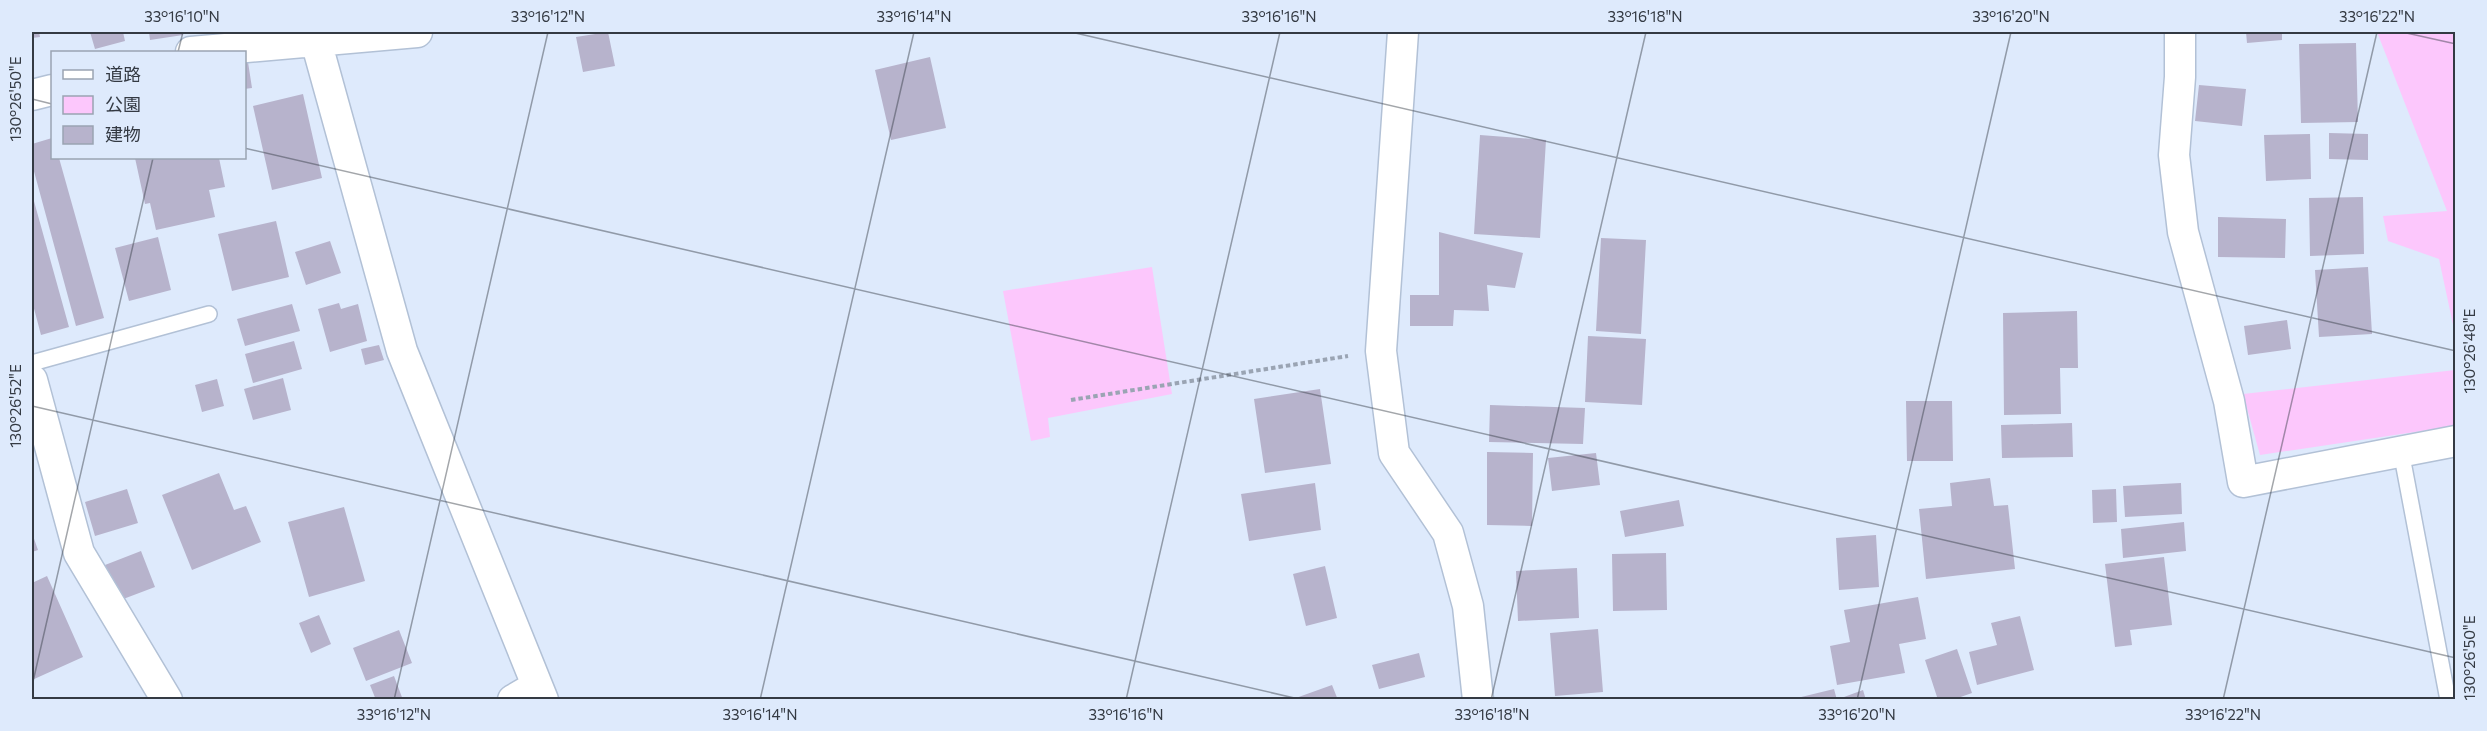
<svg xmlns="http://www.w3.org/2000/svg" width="2487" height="731" font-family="Commissioner,'Noto Sans JP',sans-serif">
<rect width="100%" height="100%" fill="#deeafc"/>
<path fill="#fcc7fc" d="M2377,32H2455V334L2439,259L2388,241L2383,216L2447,211Z
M1152,267L1172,394L1048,418L1050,437L1031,441L1003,291Z
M2455,370V426L2260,455L2243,394Z"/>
<path fill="#b7b3cc" d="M32,32H39L40,37L32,38Z
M90,32H123L125,41L95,49Z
M149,32H182L183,35L150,40Z
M608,32L615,66L583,72L576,37Z
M2246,32H2282V40L2247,43Z
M2356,43L2358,122L2301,123L2299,44Z
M930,57L946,128L891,140L875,70Z
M248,62L252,88L244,89V63Z
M2199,85L2246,89L2242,126L2195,121Z
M303,94L322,178L272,190L253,106Z
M2329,133L2368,134V160L2329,159Z
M2310,134L2311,179L2266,181L2264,135Z
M1480,135L1546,140L1540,238L1474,234Z
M52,138V158H59L104,318L76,326L32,164V144Z
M135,158H219L225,187L209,190L215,217L156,230L150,203L145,204Z
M32,194L69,327L41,335L32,301Z
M2363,197L2364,254L2310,256L2309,198Z
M2218,217L2286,219L2285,258L2218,257Z
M276,221L289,277L232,291L218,234Z
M1439,232L1523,253L1515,288L1487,285L1489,311L1454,310L1453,326H1410V295H1439Z
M158,237L171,290L129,301L115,248Z
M1601,238L1646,240L1641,334L1596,331Z
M330,241L341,273L306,285L295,252Z
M2368,267L2372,334L2319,337L2315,270Z
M339,303L341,309L358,304L367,341L330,352L318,309Z
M292,304L300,331L245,346L237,319Z
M2077,311L2078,368H2060L2061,414L2004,415L2003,313Z
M2287,320L2291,349L2248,355L2244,326Z
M1588,336L1646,339L1642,405L1585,402Z
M294,341L302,369L253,383L245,354Z
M379,345L384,360L365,365L361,349Z
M283,378L291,410L253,420L244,389Z
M217,379L224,406L202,412L195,385Z
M1320,389L1331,464L1265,473L1254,399Z
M1906,401H1952L1953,461H1907Z
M1490,405L1585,408L1583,444L1489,442Z
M2072,423L2073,457L2002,458L2001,425Z
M1487,452L1533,453L1532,526L1487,525Z
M1596,453L1600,485L1552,491L1548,458Z
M219,473L234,510L246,506L261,542L192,570L162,495Z
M1990,478L1994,506L2008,505L2015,569L1926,579L1919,509L1952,506L1950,483Z
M1315,483L1321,530L1249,541L1241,494Z
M2181,483L2182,514L2125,517L2123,486Z
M127,489L138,523L95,536L85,502Z
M2116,489L2117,522L2093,523L2092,490Z
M1679,500L1684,526L1625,537L1620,511Z
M344,507L365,581L309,597L288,522Z
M2184,522L2186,551L2123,558L2121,529Z
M32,533L38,550L32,552Z
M1876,535L1879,587L1839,590L1836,538Z
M141,551L155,587L118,601L105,565Z
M1666,553L1667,610L1613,611L1612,554Z
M2164,557L2172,625L2130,630L2132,645L2115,647L2105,564Z
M1325,566L1337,618L1306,626L1293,574Z
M1577,568L1579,618L1518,621L1516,571Z
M47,576L83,657L32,680V583Z
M1918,597L1926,639L1899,644L1905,673L1837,685L1830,646L1850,642L1844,610Z
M319,615L331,644L311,653L299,623Z
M2020,616L2034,670L1977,685L1969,652L1997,645L1991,623Z
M1598,629L1603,692L1555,696L1550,633Z
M399,630L412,663L366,681L353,648Z
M1957,649L1972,693L1952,700H1938L1925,660Z
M1419,653L1425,677L1379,689L1372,665Z
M394,676L403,700H376L370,685Z
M1332,685L1338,700H1293V699Z
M1834,689L1837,700H1793V699Z
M1863,690L1866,700H1845L1844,697Z"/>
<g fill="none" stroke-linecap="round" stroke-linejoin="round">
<defs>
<path id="service" d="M32,363L209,314
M2401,451L2448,700"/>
<path id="minor" d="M1403,32L1381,351L1394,453L1448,533L1468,606L1478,700
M2180,32V77L2174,155L2183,232L2229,401L2243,482L2456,441
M316,41L402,351L543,700
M191,52L417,32
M32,95L52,90
M32,380L79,553L167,700
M513,700L537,686"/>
</defs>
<use href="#service" stroke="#b2c1d6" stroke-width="18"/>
<use href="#minor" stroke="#b2c1d6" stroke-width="33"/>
<path stroke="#9aa4b3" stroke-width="4" stroke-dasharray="4.5 3" stroke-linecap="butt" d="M1071,400L1348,356"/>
<use href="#service" stroke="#fff" stroke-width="15"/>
<use href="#minor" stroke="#fff" stroke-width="30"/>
</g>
<path fill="none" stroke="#343a43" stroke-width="1.5" stroke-opacity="0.45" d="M1071,32L2456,351M2402,32L2456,44M178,52L183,32M32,99L52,104M244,148L2456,658M32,406L1303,700M32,686L153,158M394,700L548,32M760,700L914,32M1126,700L1280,32M1491,700L1646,32M1857,700L2011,32M2223,700L2377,32"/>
<rect width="2487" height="731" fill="none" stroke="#deeafc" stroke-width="66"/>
<rect x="51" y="51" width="195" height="108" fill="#deeafc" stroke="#9aa4b2" stroke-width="1.5"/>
<rect x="63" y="70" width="30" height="9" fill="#ffffff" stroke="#9aa4b2" stroke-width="1.5"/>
<text x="105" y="81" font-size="18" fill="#343a43">道路</text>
<rect x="63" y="96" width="30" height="18" fill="#fcc7fc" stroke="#9aa4b2" stroke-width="1.5"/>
<text x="105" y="111" font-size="18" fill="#343a43">公園</text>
<rect x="63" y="126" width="30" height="18" fill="#b7b3cc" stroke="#9aa4b2" stroke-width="1.5"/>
<text x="105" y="141" font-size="18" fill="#343a43">建物</text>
<rect x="33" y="33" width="2421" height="665" fill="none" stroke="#343a43" stroke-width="2"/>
<g font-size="15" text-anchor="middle" fill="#343a43">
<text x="182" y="22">33°16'10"N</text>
<text x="548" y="22">33°16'12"N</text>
<text x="914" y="22">33°16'14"N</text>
<text x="1279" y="22">33°16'16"N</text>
<text x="1645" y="22">33°16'18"N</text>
<text x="2011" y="22">33°16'20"N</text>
<text x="2377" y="22">33°16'22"N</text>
<text transform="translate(16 99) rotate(-90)" y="5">130°26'50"E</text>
<text transform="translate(2470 351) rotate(-90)" y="5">130°26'48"E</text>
<text transform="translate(16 406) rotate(-90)" y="5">130°26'52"E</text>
<text transform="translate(2470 658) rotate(-90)" y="5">130°26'50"E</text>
<text x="394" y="720">33°16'12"N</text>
<text x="760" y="720">33°16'14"N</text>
<text x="1126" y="720">33°16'16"N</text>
<text x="1492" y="720">33°16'18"N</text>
<text x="1857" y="720">33°16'20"N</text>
<text x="2223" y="720">33°16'22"N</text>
</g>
</svg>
